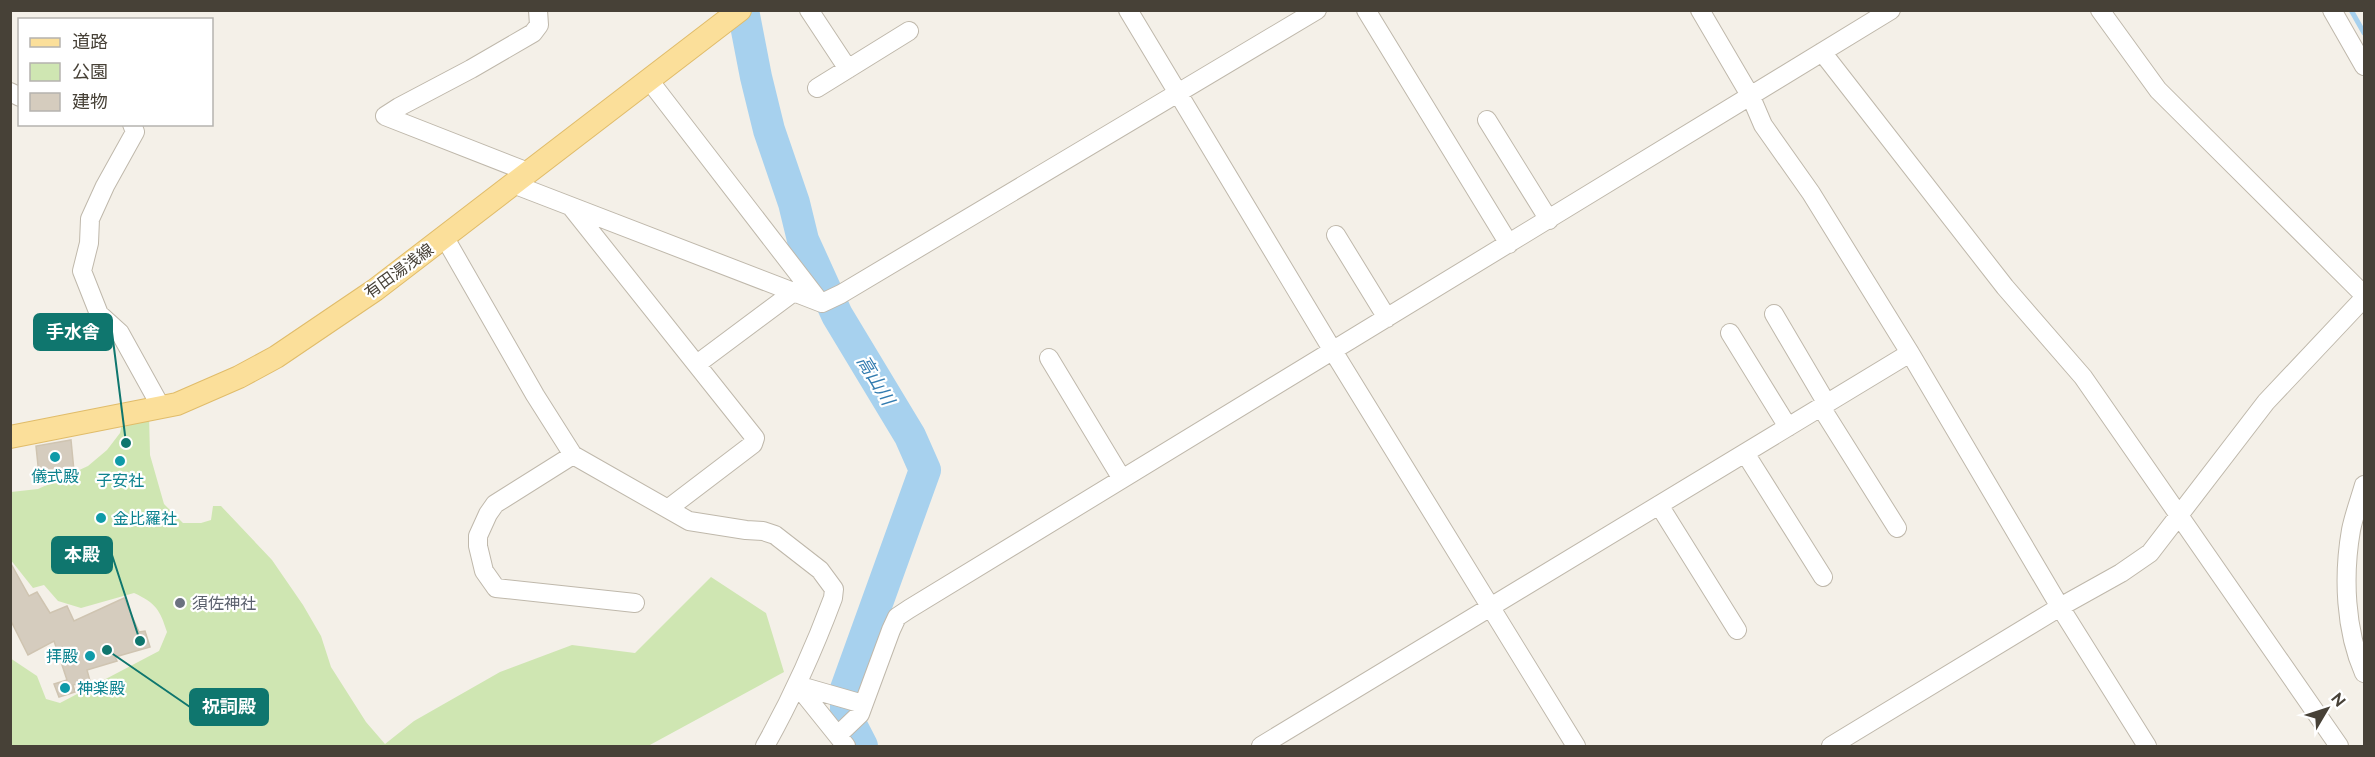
<svg xmlns="http://www.w3.org/2000/svg" width="2375" height="757" font-family="Raleway,'Noto Sans JP',sans-serif">
<rect width="100%" height="100%" fill="#f4f0e8"/>
<path fill="#cfe6b2" d="M149,416L150,455L164,504L183,523H201L211,520L213,506H221L272,560L303,605L321,636L331,667L366,722L385,744L414,721L500,672L572,645L635,653L711,577L766,613L784,672L648,746H11L10,658L37,676L46,699L60,703L159,651L167,632C160,610 156,603 134,593L81,608L58,601L44,585L33,588L10,559L11,492L38,489L88,466L107,450L120,433L123,419Z"/>
<g fill="none" stroke-linecap="round" stroke-linejoin="round">
<path stroke="#a7d1ee" stroke-width="5" d="M2351,10L2364,33"/>
<path stroke="#a7d1ee" stroke-width="32" d="M743,10L756,77L769,130L794,203L803,240L837,315L910,436L925,470L846,689V715L862,746"/>
</g>
<path fill="#d5ccbe" stroke="#cfc4b1" stroke-width="1.5" d="M71,440L74,471L39,475L36,446Z
M10,562L29,596L37,592L50,613L67,606L74,621L124,598L139,632L145,631L150,647L115,657L117,661L87,670L90,681L73,685L75,692L59,697L54,684L67,680L54,641L28,655L10,619Z"/>
<g fill="none" stroke-linecap="round" stroke-linejoin="round">
<defs>
<path id="minor" d="M809,10L848,69
M1128,10L1333,351L1576,746
M1366,10L1509,244
M1700,10L1751,97L1763,125L1811,193L1910,353L2060,607L2147,746
M2100,10L2158,90L2364,295
M2332,10L2364,66
M1822,52L2005,287L2083,377L2339,746
M649,80L820,302
M817,88L909,31
M10,92L20,97
M385,116L399,107L471,69L533,33L539,25L538,10
M385,116L528,172
M1487,120L1549,220
M132,124L135,132L105,186L90,219L89,243L82,271L99,314L120,333L161,407
M513,184L822,303L841,294L1317,10
M572,208L755,438L753,444L669,508
M1336,235L1387,318
M445,238L535,395L573,455L689,521L746,530L763,531L775,535L820,570L834,589L833,598C814,649 792,698 765,746
M1774,314L1827,404
M1730,333L1788,427
M1049,358L1122,479
M697,364L799,288
M1821,407L1897,528
M1745,453L1823,577
M573,455L495,504L488,514L478,536V546L484,571L496,588L635,603
M2364,485C2360,499 2354,515 2351,530C2343,576 2345,630 2364,673
M1659,505L1737,630
M838,735L860,714L891,630L897,617L909,609L1891,10
M846,746L797,685L863,704
M1261,746L1910,353
M1831,746L2060,607L2121,573L2150,553L2266,402L2364,298"/>
<path id="major" d="M10,437L177,404L239,377L276,357L375,290L740,10"/>
</defs>
<use href="#minor" stroke="#bfb8ab" stroke-width="20"/>
<use href="#major" stroke="#e0bc6a" stroke-width="24"/>
<use href="#minor" stroke="#fff" stroke-width="18"/>
<use href="#major" stroke="#fbdf9a" stroke-width="22"/>
</g>
<g fill="#0f9aa8" stroke="#fff" stroke-width="2">
<circle cx="55" cy="457" r="6"/>
<circle cx="120" cy="461" r="6"/>
<circle cx="101" cy="518" r="6"/>
<circle cx="90" cy="656" r="6"/>
<circle cx="65" cy="688" r="6"/>
</g>
<circle fill="#6b7280" stroke="#fff" stroke-width="2" cx="180" cy="603" r="6"/>
<g text-anchor="middle" dominant-baseline="central" stroke-width="4.5" stroke-linejoin="round" paint-order="stroke">
<g font-size="16" fill="#474137" stroke="#fff">
<text transform="translate(399 271) rotate(-36)">有田湯浅線</text>
</g>
<g font-size="16" fill="#0d838f" stroke="#fff">
<text x="55" y="476">儀式殿</text>
<text x="120" y="480">子安社</text>
<text x="113" y="518" text-anchor="start">金比羅社</text>
<text x="78" y="656" text-anchor="end">拝殿</text>
<text x="77" y="688" text-anchor="start">神楽殿</text>
</g>
<g font-size="16" fill="#5b616d" stroke="#fff" text-anchor="start">
<text x="192" y="603">須佐神社</text>
</g>
<g font-size="18" font-style="italic" fill="#337cb0" stroke="#fff">
<text transform="translate(876 380) rotate(59)">高山川</text>
</g>
</g>
<path fill="none" stroke="#0f766e" stroke-width="2" d="M126 443L112 332M140 641L112 555M107 650L190 707"/>
<g fill="#0f766e" stroke="#fff" stroke-width="2">
<circle cx="126" cy="443" r="6"/>
<circle cx="140" cy="641" r="6"/>
<circle cx="107" cy="650" r="6"/>
</g>
<g fill="#0f766e" stroke="#0f766e" stroke-width="2">
<rect x="34" y="314" width="78" height="36" rx="6"/>
<rect x="52" y="537" width="60" height="36" rx="6"/>
<rect x="190" y="689" width="78" height="36" rx="6"/>
</g>
<g font-size="18" text-anchor="middle" font-weight="bold" fill="#fff">
<text x="73" y="338">手水舎</text>
<text x="82" y="561">本殿</text>
<text x="229" y="713">祝詞殿</text>
</g>
<rect width="2375" height="757" fill="none" stroke="#474137" stroke-width="24"/>
<rect x="18" y="18" width="195" height="108" fill="#ffffff" stroke="#b5b3af" stroke-width="1.5"/>
<rect x="30" y="38" width="30" height="9" fill="#fbdf9a" stroke="#b5b3af" stroke-width="1.5"/>
<text x="72" y="48" font-size="18" fill="#474137">道路</text>
<rect x="30" y="63" width="30" height="18" fill="#cfe6b2" stroke="#b5b3af" stroke-width="1.5"/>
<text x="72" y="78" font-size="18" fill="#474137">公園</text>
<rect x="30" y="93" width="30" height="18" fill="#d5ccbe" stroke="#b5b3af" stroke-width="1.5"/>
<text x="72" y="108" font-size="18" fill="#474137">建物</text>
<g transform="translate(2327 709) rotate(51)" stroke="#ffffff" stroke-width="4.5" paint-order="stroke">
<path d="M0-4.5L10 22L0 15L-10 22Z" fill="#474137"/>
<text y="-9" font-size="16" font-weight="bold" text-anchor="middle" fill="#474137">N</text>
</g>
</svg>
